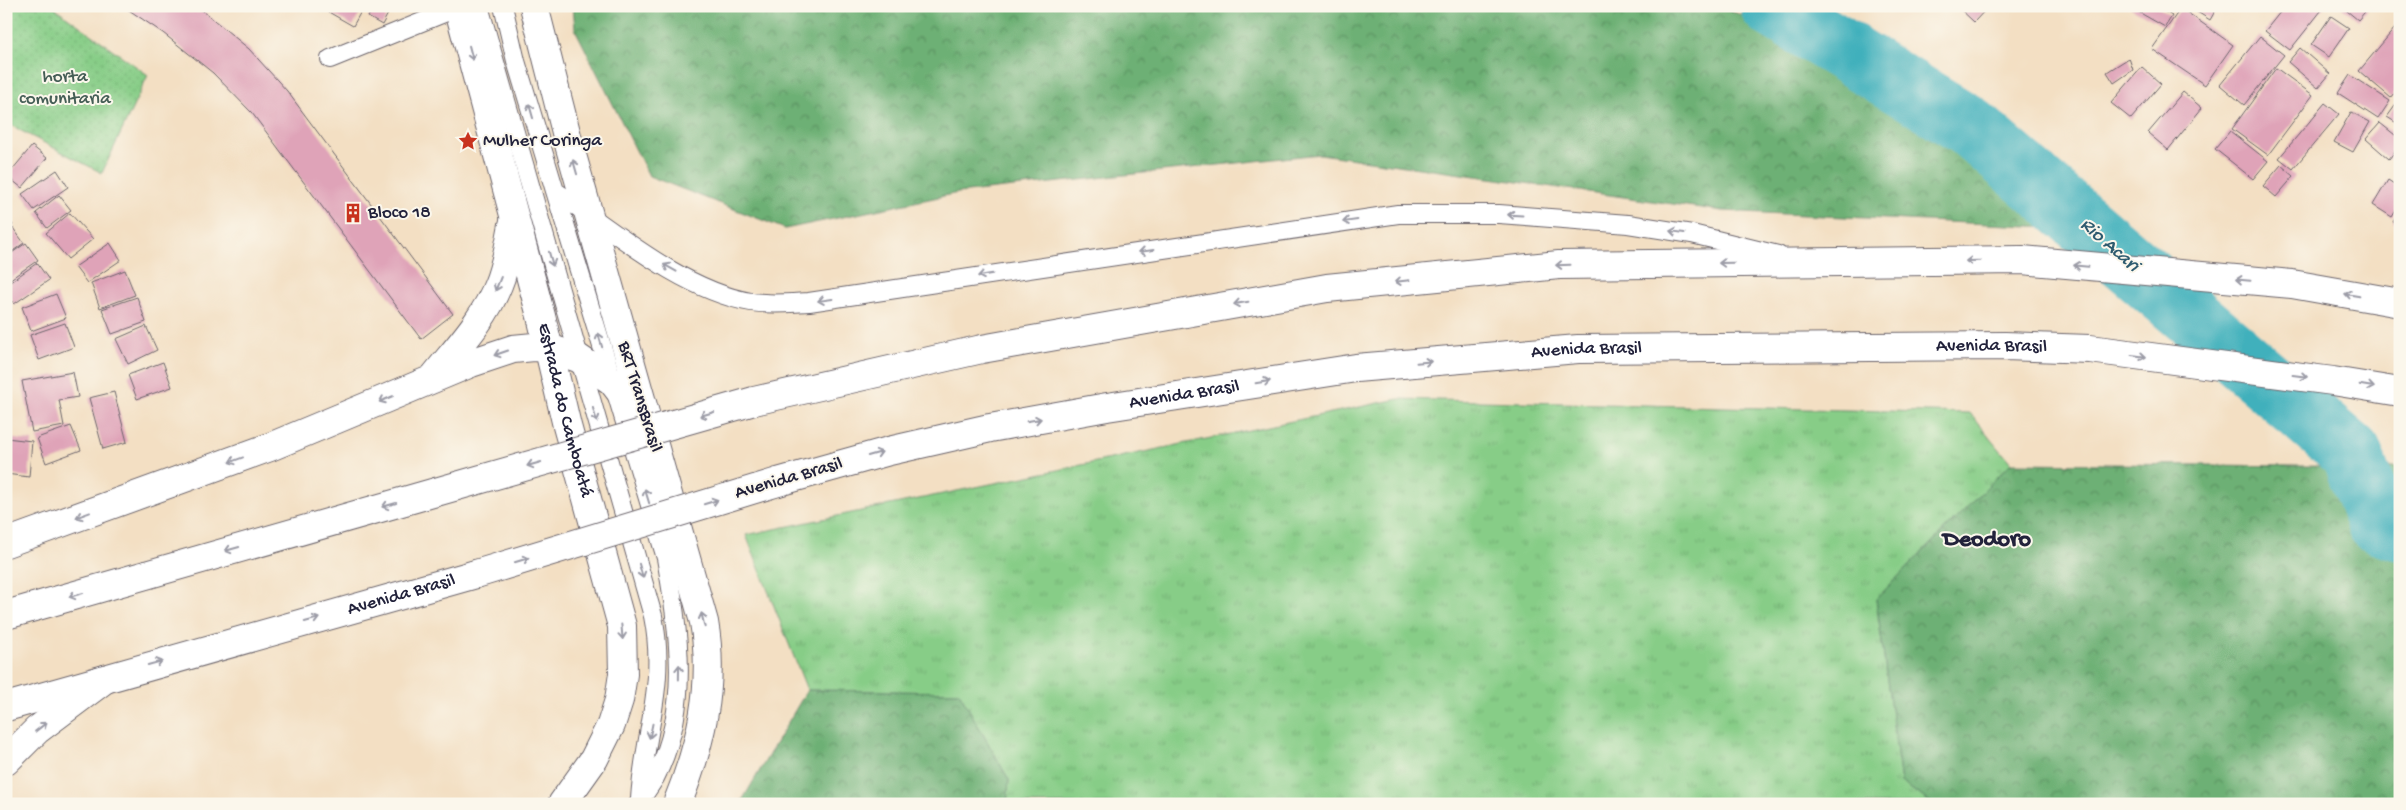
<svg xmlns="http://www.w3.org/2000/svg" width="2406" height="810" font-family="'Gochi Hand',sans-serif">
<defs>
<pattern id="grass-tufts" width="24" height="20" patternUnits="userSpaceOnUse" patternTransform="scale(1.25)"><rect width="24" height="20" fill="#87cd87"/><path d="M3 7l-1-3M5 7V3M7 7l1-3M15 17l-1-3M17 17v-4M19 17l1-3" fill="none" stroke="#74b075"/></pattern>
<pattern id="forest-crowns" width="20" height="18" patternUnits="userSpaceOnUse" patternTransform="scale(1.25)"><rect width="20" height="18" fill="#6db074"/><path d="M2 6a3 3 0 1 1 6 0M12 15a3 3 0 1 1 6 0" fill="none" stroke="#598f60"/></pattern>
<pattern id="garden-dots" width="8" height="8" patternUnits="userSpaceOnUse" patternTransform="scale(1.25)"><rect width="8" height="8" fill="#87cd87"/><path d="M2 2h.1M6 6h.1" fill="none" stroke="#74b075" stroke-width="1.8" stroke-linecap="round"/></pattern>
</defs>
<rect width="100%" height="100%" fill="#fbf7ec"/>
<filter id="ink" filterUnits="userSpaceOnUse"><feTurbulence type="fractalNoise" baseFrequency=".02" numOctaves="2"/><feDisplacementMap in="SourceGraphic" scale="10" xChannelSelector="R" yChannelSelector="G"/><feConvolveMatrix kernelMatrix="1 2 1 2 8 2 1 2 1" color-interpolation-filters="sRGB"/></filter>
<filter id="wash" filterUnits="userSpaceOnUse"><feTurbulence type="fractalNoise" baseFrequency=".0096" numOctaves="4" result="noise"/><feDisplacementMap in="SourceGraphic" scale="20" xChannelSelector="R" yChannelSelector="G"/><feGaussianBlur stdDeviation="1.12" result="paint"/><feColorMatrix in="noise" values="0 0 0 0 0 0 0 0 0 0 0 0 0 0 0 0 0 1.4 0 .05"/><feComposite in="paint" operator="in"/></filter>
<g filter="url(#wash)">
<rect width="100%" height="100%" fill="#f3dfc3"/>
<path fill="url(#grass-tufts)" stroke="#547861" d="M1398,399L1970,413L2011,463L1876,599L1901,782L1933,804H1007L1009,780L959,692L807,690L746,535Z"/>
<path fill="url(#forest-crowns)" stroke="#486958" d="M573,6H1718L1770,26L1956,144L2049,227L1722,211L1320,154L958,193L785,229L649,176L575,29Z
M2011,463L2400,467V804H1933L1901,782L1876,599Z
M807,690L959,692L1009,780L1007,804H740Z"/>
<path fill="url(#garden-dots)" stroke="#547861" d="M6,6H52L148,75L102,173L6,123Z"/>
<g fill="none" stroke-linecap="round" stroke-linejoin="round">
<path stroke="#41b0bc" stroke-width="62" d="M1771,6L1969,126L2351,453L2377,522L2400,530"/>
</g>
<g id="blocks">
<path fill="#dfa3b8" d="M123,6H197L249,49L287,91L453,314L421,339L252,113L213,73L163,33Z
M318,6H364L353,26Z
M374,6H392L382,25L368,17Z
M1957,6H1989L1974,22Z
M2128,6H2156L2172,16L2165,27Z
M2165,6H2178L2174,12Z
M2192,6H2218L2210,20L2191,8Z
M2285,6H2325L2290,50L2265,31Z
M2341,6H2370L2358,20Z
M2181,8L2233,45L2205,85L2152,49Z
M2331,16L2349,28L2329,57L2311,45Z
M2400,22V87L2391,98L2359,71Z
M2260,36L2284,55L2244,105L2220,85Z
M2300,48L2330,74L2318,88L2288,62Z
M2129,58L2133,70L2114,83L2107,72Z
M2142,67L2161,84L2131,119L2111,103Z
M2276,68L2313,95L2268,155L2232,129Z
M2350,75L2390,101L2378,119L2338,93Z
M2183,92L2202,108L2168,150L2148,133Z
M2400,99V125L2387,117Z
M2325,103L2339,114L2293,169L2279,158Z
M2351,112L2370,122L2353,152L2334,142Z
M2380,123L2400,139V145L2389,159L2366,139Z
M2230,131L2268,161L2253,179L2215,149Z
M32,146L47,158L22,188L7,176Z
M2281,165L2294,176L2276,197L2263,186Z
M57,170L68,187L34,210L22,194Z
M2388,180L2400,188V204L2392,217L2373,205Z
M59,195L71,210L47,228L36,213Z
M2400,210V226L2393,222Z
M70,213L93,239L68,259L46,233Z
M6,216L13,225L6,231Z
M13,228L24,243L6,256V233Z
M26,243L38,260L6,282V257Z
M110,243L121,260L87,283L75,267Z
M37,263L49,280L14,304L6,292V285Z
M125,270L135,295L100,308L91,283Z
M56,294L66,318L31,331L22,307Z
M137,297L146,322L112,334L102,309Z
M65,323L74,347L39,360L30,335Z
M146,326L157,350L128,364L116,339Z
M163,362L172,387L137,399L128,375Z
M73,372L78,397L59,400L64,426L32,432L22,381Z
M114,392L127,442L103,449L89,398Z
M71,426L81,450L46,463L37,438Z
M6,438L32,441L29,477L6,474Z"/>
</g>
</g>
<g filter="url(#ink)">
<use href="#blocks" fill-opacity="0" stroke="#6b646b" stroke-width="1"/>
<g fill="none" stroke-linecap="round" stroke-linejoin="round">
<defs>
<path id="lane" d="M479,6L653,616C667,685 644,733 640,799
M503,6L516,61L555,191L666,558C679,633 691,708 655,778C650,787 643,795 638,804
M330,59L459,7
M555,191C611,229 683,291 751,302C770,305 790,303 809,302L1398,214H1499L1628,224L1692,234L1778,255"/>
<g id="primary">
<path id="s1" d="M458,6L541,316L567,426L622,626L623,674L619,700L611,725L594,759L562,804"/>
<path d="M534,6L570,148L704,622C715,685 701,745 677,804"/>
<path d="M434,377C457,348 484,320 498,285C506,266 509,245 513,225"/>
<path d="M6,543L270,447L471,363L513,349L534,347L549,348L578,358L612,381L642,420"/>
<path d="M6,761L37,730L105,679"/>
</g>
<g id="highway">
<path d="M754,401L982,349L1327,288L1559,265L2022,260L2292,284L2400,303"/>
<path id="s2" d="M778,482L889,451L990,428L1107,407L1356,368L1578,349L2005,346L2090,349L2333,381L2400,392"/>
<path d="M6,615L436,492"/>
<path id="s3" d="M6,707L476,574"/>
</g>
</defs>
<use href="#lane" stroke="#6b646b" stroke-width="20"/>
<use href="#primary" stroke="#6b646b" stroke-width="30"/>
<use href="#highway" stroke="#6b646b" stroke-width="30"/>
<use href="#lane" stroke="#fff" stroke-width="18"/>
<use href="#primary" stroke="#fff" stroke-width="28"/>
<use href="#highway" stroke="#fff" stroke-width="28"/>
<defs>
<path id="highway-bridge" d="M436,492L754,401
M476,574L778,482"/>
</defs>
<use href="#highway-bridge" stroke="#6b646b" stroke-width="30" stroke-linecap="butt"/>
<use href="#highway-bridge" stroke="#fff" stroke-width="28"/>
</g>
<defs><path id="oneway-shaft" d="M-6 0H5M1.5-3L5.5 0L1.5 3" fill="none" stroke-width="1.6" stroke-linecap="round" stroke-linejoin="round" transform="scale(1.25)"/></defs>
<g stroke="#9c9ca7">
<use href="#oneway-shaft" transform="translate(471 53) rotate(75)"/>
<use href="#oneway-shaft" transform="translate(531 111) rotate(-106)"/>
<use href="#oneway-shaft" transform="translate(575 167) rotate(-106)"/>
<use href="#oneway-shaft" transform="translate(1515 215) rotate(-177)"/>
<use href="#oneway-shaft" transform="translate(1350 221) rotate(172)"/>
<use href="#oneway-shaft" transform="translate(1677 232) rotate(-172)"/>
<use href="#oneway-shaft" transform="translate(1146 251) rotate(172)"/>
<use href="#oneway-shaft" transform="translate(551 259) rotate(74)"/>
<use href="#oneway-shaft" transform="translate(1973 261) rotate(179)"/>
<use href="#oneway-shaft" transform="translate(1726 263) rotate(179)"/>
<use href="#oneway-shaft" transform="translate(1563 265) rotate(178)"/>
<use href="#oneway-shaft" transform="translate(2081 266) rotate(-175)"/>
<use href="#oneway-shaft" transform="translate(670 268) rotate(-151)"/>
<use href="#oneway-shaft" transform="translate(985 275) rotate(170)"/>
<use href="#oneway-shaft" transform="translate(2243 280) rotate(-175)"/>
<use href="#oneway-shaft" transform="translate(1402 281) rotate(174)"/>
<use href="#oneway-shaft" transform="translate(498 284) rotate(112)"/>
<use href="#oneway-shaft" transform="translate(2352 295) rotate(-170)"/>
<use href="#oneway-shaft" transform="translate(825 300) rotate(172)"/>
<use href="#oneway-shaft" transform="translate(1241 303) rotate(170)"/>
<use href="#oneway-shaft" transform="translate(600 340) rotate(-107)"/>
<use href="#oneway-shaft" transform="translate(501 353) rotate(161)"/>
<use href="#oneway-shaft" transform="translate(2139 356) rotate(7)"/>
<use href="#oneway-shaft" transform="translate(1424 362) rotate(-5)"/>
<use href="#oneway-shaft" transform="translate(2300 376) rotate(7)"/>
<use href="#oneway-shaft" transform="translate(1263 382) rotate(-9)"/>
<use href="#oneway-shaft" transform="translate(2367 386) rotate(10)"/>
<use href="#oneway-shaft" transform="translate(386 399) rotate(157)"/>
<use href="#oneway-shaft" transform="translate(707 414) rotate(164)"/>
<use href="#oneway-shaft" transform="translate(595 415) rotate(73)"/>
<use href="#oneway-shaft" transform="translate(1034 420) rotate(-10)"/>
<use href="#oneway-shaft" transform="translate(875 454) rotate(-16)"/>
<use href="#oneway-shaft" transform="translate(236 460) rotate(160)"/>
<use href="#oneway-shaft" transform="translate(534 464) rotate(164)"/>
<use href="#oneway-shaft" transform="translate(647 496) rotate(-107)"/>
<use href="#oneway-shaft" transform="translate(711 502) rotate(-17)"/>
<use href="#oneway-shaft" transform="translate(389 505) rotate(164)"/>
<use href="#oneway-shaft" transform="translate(83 515) rotate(160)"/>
<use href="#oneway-shaft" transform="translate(232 549) rotate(164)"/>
<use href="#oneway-shaft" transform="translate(522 560) rotate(-17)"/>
<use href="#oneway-shaft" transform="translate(641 571) rotate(74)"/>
<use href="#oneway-shaft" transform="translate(76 595) rotate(164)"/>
<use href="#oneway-shaft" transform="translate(312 620) rotate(-15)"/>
<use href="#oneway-shaft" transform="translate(703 620) rotate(-103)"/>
<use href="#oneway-shaft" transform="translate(622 632) rotate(85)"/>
<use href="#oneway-shaft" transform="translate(155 663) rotate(-15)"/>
<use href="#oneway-shaft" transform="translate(679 672) rotate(-89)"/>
<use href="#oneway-shaft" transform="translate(41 727) rotate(-38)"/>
<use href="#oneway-shaft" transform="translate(651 731) rotate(102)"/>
</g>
</g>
<defs>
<symbol id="sight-bare" viewBox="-9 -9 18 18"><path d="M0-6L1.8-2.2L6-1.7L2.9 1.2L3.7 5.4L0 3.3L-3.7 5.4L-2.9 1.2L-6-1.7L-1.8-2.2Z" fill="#c8321e" stroke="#fbf7ec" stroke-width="2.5" paint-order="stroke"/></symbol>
<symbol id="building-bare" viewBox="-9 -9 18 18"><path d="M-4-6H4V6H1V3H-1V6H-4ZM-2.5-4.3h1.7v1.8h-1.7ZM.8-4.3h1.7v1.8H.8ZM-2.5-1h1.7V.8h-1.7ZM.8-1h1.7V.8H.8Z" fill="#c8321e" stroke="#fbf7ec" stroke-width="2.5" paint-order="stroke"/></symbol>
</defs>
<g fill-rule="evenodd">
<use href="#sight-bare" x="454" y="127" width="28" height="28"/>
<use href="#building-bare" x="339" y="199" width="28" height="28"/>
</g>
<g text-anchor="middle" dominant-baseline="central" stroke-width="4" stroke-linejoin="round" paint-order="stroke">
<g font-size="19" fill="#455e56" stroke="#fbf7ec">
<text x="65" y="77">horta<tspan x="65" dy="22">comunitaria</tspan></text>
</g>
<g font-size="19" fill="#22223b" stroke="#fbf7ec" text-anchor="start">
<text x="483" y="141">Mulher Coringa</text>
<text x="368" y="213">Bloco 18</text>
</g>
<g font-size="19" fill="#22223b" stroke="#fbf7ec">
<text stroke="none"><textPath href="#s2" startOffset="1226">Avenida Brasil</textPath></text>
<text stroke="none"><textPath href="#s2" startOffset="821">Avenida Brasil</textPath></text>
<text stroke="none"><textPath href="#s2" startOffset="416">Avenida Brasil</textPath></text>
<text transform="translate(639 397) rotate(73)">BRT TransBrasil</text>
<text stroke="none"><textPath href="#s1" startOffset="418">Estrada do Camboatá</textPath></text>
<text transform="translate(789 479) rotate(-16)">Avenida Brasil</text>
<text stroke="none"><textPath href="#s3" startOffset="411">Avenida Brasil</textPath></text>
</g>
<g font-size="20" font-style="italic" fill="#2e5b6f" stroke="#fbf7ec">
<text transform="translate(2109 246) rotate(41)">Rio Acari</text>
</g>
<g font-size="24" font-weight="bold" fill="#22223b" stroke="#fbf7ec">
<text x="1987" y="540">Deodoro</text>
</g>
</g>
<rect width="2406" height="810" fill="none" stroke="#fbf7ec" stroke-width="25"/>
</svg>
